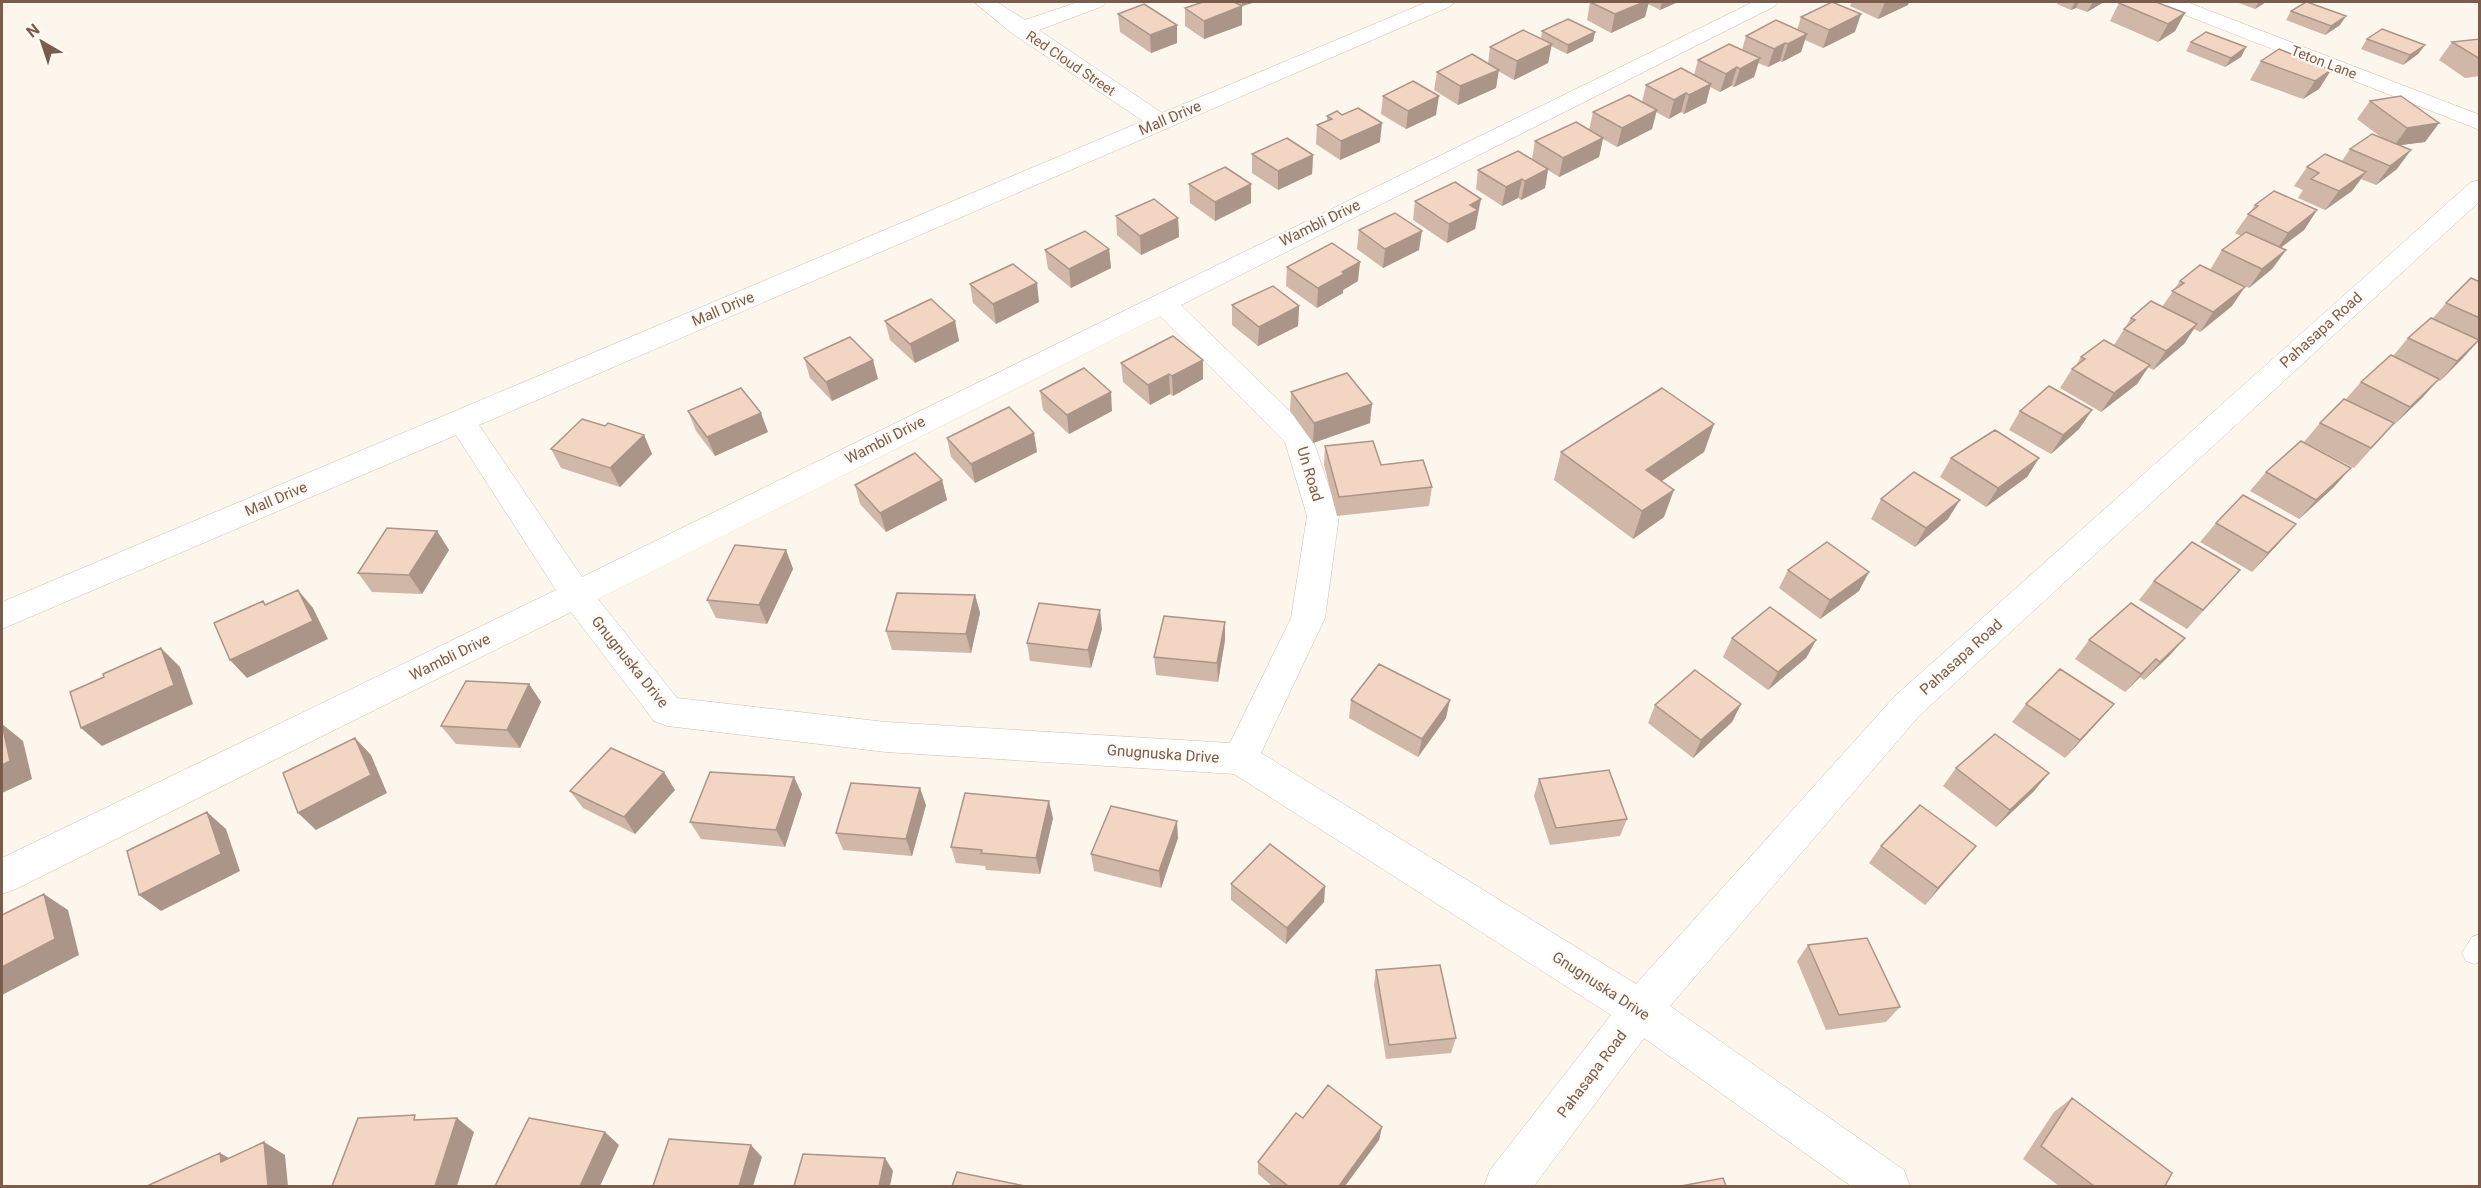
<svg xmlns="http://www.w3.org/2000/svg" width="2481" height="1188" font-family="Roboto,sans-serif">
<rect width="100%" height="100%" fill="#fdf6ec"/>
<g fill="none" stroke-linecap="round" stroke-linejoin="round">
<defs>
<path id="lane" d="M2480,934V962L2474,964L2466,961L2462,953L2472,937Z"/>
<path id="street" d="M974,2H997L1025,20L1078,2H1106L1103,6L1039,30L1162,113L1427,2H1454L1451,6L479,425L582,577L1753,2H1778L1775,6L1181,305L1310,431L1339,516L1325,618L1261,753L1636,984L1895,696L2471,182L2480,180V201L1919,716L1670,1006L1904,1170L1910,1186H1851L1644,1038L1534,1186H1484L1490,1170L1611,1015L1234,774L886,752L667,726L654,721L571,612L16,889L2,894V858L556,590L456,435L2,629V602L1143,121L1013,34ZM1160,316L1285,442L1307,516L1291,618L1230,743L886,722L677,698L598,599Z
M2159,2H2187L2480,115V130L2162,6Z"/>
</defs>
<use href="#lane" stroke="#d1beb0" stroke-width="1"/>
<use href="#street" stroke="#d1beb0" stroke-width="1"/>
<use href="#lane" fill="#fff" fill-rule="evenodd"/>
<use href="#street" fill="#fff" fill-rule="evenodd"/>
</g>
<path fill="#d1b7a8" d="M1235,2H1256L1242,6Z
M1590,2H1678L1660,10L1648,4L1645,17L1611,33L1587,20Z
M1852,2H1909L1908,5L1878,19L1850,6Z
M2058,2H2104L2087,12L2076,8L2071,10L2057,4Z
M2236,2H2266L2255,9Z
M2119,3L2185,13L2175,31L2158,42L2110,21Z
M1242,6V25L1204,39L1185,26V8Z
M2291,11L2340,25L2325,35L2286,20Z
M1118,14L1177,25V43L1151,53L1120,32Z
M1801,17L1855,32L1823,48L1805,40L1801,52L1782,62L1780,61L1768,67L1758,63L1754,77L1734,87L1731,86L1720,92L1710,87L1706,103L1684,114L1681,112L1669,119L1656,112L1652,129L1617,147L1603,139L1599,157L1559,177L1548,170L1545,188L1521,200L1518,198L1502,206L1476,189L1478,170L1532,159L1535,141L1589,130L1593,112L1642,102L1646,85L1694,75L1698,60L1742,50L1746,36L1797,30Z
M1542,31L1595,32L1593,41L1567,54L1551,46L1548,63L1514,80L1498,71L1496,88L1458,105L1434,90L1437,72L1488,64L1490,47L1541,39Z
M2367,39L2425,45L2418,54L2403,65L2361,49Z
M2480,39V76L2465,78L2439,60L2452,42Z
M2191,42L2246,47L2241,57L2225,67L2186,51Z
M2261,61L2331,70L2319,89L2303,99L2250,80Z
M1383,96L1436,115L1406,129L1381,114Z
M2370,101L2439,123L2425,142L2400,145L2397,169L2376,185L2361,179L2352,191L2325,210L2298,198L2303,190L2294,186L2307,167L2342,161L2350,149L2382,138L2357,119Z
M1327,116L1380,142L1340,160L1316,144L1317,125L1327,121Z
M1252,154L1313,155L1312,174L1278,190L1252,173Z
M1189,184H1251V203L1215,221L1190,203Z
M1415,201L1478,218L1477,219L1475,229L1447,243L1413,220Z
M2255,205L2317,210L2304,230L2280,248L2286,250L2272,269L2249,288L2210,270L2222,250L2241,236L2235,233Z
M1116,216L1178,218L1179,237L1141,255L1117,235Z
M1359,230L1419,250L1383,268L1357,249Z
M1109,249L1111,268L1071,288L1048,269L1045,250Z
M1287,267L1358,281L1343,290V293L1317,308L1286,286Z
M2180,281L2232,306L2200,332L2194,329L2184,344L2153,370L2148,367L2137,384L2101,412L2060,388L2072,369L2075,367L2081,357L2114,345L2131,318L2162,307Z
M2480,282V339L2462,359L2440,381L2438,380L2422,398L2392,426L2354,468L2304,442L2320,423L2346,399L2361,382L2393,356L2408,338L2433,318L2446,303Z
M970,284L1039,302L996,324L973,303Z
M1232,305L1299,306L1298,326L1258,346L1232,325Z
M885,321H955L959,341L915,363L890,340Z
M804,358L878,379L832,401L810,378Z
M1203,360V379L1173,396L1170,394L1150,405L1123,382L1121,363Z
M1040,391L1112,411L1069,434L1043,410Z
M1291,392L1370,423L1313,443L1290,411Z
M2092,410L2079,429L2051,454L2009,430L2020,411Z
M688,411L768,432L715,456L696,431Z
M1714,424L1704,452L1662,481L1664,517L1633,539L1554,480L1561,452Z
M605,426L644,435L652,454L620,487L561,468L551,449Z
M947,438L1037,452L975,483L951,457Z
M1325,446L1381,465L1432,487L1429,506L1337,516L1324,465Z
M1951,458H2039L2027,477L1986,507L1940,477Z
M2266,472L2334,487L2299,519L2250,491Z
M942,480L947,500L886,532L860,504L855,485Z
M1881,499L1948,519L1915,547L1871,519Z
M2216,523L2296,524L2252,572L2200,542Z
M437,531L449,550L422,594L372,592L358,573Z
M786,550L793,569L767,624L716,618L707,600Z
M1788,570L1859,591L1820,619L1779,588Z
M2240,570L2187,629L2139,600L2154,581Z
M975,595L980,613L971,653L892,650L886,631Z
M1225,622V640L1218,682L1156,675L1154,657Z
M1102,629L1091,668L1030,661L1027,643Z
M1732,638L1816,640L1806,658L1768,690L1723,657Z
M2185,638L2169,656L2144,680L2140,677L2125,692L2075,659L2089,640Z
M529,684L541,702L520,748L456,744L441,726Z
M1351,700L1446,718L1418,757L1349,718Z
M1741,704L1732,722L1693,758L1648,723L1655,705Z
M2026,704H2114L2098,722L2065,758L2012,722Z
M1956,768L2034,791L1996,827L1943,786Z
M1539,779L1627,819L1620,836L1550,845L1534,796Z
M675,790L635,834L583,808L570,791Z
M802,794L785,847L701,839L690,822Z
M926,805L912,856L843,850L836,833Z
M1053,818L1040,874L986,870L985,866L956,863L951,847Z
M1178,838L1161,888L1094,871L1091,854Z
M1881,846L1962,862L1925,905L1869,863Z
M1231,884L1325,886L1324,902L1286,944L1231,900Z
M1808,945L1900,1007L1886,1022L1826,1030L1797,961Z
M1376,970L1456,1038L1451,1053L1386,1059L1374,985Z
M2072,1098L2165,1186H2059L2023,1159L2054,1112Z
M1303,1118L1382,1127L1379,1140L1345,1186H1272L1258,1174V1162Z"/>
<path fill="#aa9588" d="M1242,2H1256L1242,6Z
M1644,2H1649L1645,17L1611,33L1615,14Z
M1662,2H1678L1660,10Z
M1885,2H1909L1908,5L1878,19Z
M2075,2H2079L2076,8L2071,10Z
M2093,2H2104L2087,12Z
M2259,2H2266L2255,9Z
M1242,6V25L1204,39V21Z
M2185,13L2175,31L2158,42L2168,24Z
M1861,14L1855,32L1823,48L1829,30Z
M2346,16L2340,25L2325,35L2331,26Z
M1177,25V43L1151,53L1150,35Z
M1595,32L1593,41L1567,54L1568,45Z
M1807,34L1801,52L1782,62L1788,44Z
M1785,43L1780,61L1768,67L1774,49Z
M1552,44L1548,63L1514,80L1517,61Z
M2425,45L2418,54L2403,65L2410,55Z
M2246,47L2241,57L2225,67L2231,58Z
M1760,58L1754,77L1734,87L1740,69Z
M1737,67L1731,86L1720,92L1726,74Z
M1499,70L1496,88L1458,105L1460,86Z
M2331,70L2319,89L2303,99L2315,81Z
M1711,84L1706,103L1684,114L1689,95Z
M1686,93L1681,112L1669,119L1674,100Z
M1439,96L1436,115L1406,129L1408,111Z
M1657,110L1652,129L1617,147L1622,128Z
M1382,123L1380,142L1340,160L1341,141Z
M2439,123L2425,142L2394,146L2407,128Z
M1603,138L1599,157L1559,177L1563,158Z
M2411,150L2397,169L2376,185L2390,166Z
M1313,155L1312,174L1278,190V171Z
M1548,169L1545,188L1521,200L1525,181Z
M2366,172L2352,191L2325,210L2339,191Z
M1522,179L1518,198L1502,206L1506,187Z
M1251,184V203L1215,221V202Z
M1481,199L1475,229L1447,243L1449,224L1470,205Z
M2317,210L2304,230L2275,252L2288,233Z
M1178,218L1179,237L1141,255L1140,236Z
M1422,231L1419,250L1383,268L1385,249Z
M1109,249L1111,268L1071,288L1069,269Z
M2286,250L2272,269L2249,288L2262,269Z
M1360,262L1358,281L1343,290V293L1317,308L1318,288L1342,272Z
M1037,283L1039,302L996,324L993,304Z
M2245,287L2232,306L2200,332L2213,312Z
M1299,306L1298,326L1258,346L1259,327Z
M955,321L959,341L915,363L910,344Z
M2197,324L2184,344L2153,370L2166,351Z
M2479,340L2462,359L2440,381L2457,361Z
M873,360L878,379L832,401L826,382Z
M1203,360V379L1173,396L1172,376Z
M2150,365L2137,384L2101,412L2114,393Z
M1169,374L1170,394L1150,405L1148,385Z
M2439,379L2422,398L2393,426L2410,407Z
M1111,392L1112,411L1069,434L1067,415Z
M1372,404L1370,423L1313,443L1314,423Z
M2092,410L2079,429L2051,454L2063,435Z
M761,413L768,432L715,456L707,437Z
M1714,424L1704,452L1637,498L1646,470Z
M1034,433L1037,452L975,483L971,464Z
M644,435L652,454L620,487L610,468Z
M2039,458L2027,477L1986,507L1998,488Z
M2351,468L2334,487L2299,519L2316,500Z
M942,480L947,500L886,532L880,513Z
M1674,490L1664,517L1633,539L1642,511Z
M1960,500L1948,519L1915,547L1926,528Z
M2296,524L2279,543L2252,572L2268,553Z
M437,531L449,550L422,594L409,575Z
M786,550L793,569L767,624L759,605Z
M1869,572L1859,591L1820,619L1830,600Z
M298,590L313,608L328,639L247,678L230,660Z
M975,595L980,613L971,653L966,634Z
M1100,610L1102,629L1091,668L1088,650Z
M1225,622V640L1218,682L1217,663Z
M2185,638L2169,656L2144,680L2160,662Z
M1816,640L1806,658L1768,690L1778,672Z
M161,648L180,667L193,704L102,746L81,728Z
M2156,659L2140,677L2125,692L2141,674Z
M529,684L541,702L520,748L507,730Z
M1450,700L1446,718L1418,757L1422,739Z
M1741,704L1732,722L1693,758L1701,740Z
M2114,704L2098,722L2065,758L2080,740Z
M2,724L23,741L32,779L2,793Z
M355,738L371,755L387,793L316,830L298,813Z
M664,772L675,790L635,834L624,817Z
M2049,773L2034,791L1996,827L2010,810Z
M794,777L802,794L785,847L776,830Z
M920,788L926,805L912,856L906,839Z
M1049,801L1053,818L1040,874L1036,858Z
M207,812L226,829L240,871L161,911L139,895Z
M1177,821L1178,838L1161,888L1159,871Z
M1976,846L1962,862L1925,905L1938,888Z
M1325,886L1324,902L1286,944L1287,928Z
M44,894L68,910L79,955L2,995V967Z
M457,1118L474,1132L457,1186H435Z
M1382,1127L1379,1140L1345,1186H1339Z
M605,1132L619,1145L600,1186H580Z
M264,1142L285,1155L288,1186H268Z
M751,1145L762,1157L753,1186H739Z
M220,1153L243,1166L221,1162Z
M885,1158L893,1171L890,1186H879Z"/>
<path fill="#f3d5c3" stroke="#aa9588" stroke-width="1.5" d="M1203,2H1234L1242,6L1204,21L1185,8Z
M1590,2H1644L1615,14Z
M1832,2L1861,14L1829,30L1801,17Z
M2122,2H2156L2185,13L2168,24L2119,3Z
M2306,2H2307L2346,16L2331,26L2291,11Z
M1144,4L1177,25L1150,35L1118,14Z
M1568,19L1595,32L1568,45L1542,31Z
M1776,20L1807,34L1788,44L1785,43L1774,49L1746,36Z
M2382,29L2425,45L2410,55L2367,39Z
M1523,30L1552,44L1517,61L1490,47Z
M2206,32L2246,47L2231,58L2191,42Z
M2480,39V59L2452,42Z
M1729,44L1760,58L1740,69L1737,67L1726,74L1698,60Z
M2279,49L2331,70L2315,81L2261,61Z
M1472,54L1499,70L1460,86L1437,72Z
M1681,68L1711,84L1689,95L1686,93L1674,100L1646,85Z
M1413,81L1439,96L1408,111L1383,96Z
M1629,95L1657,110L1622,128L1593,112Z
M2401,96L2439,123L2407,128L2370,101Z
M1358,108L1382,123L1341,141L1317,125L1332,119L1327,116L1337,111L1342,115Z
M1576,122L1603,138L1563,158L1535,141Z
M2372,134L2411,150L2390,166L2350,149Z
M1287,138L1313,155L1278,171L1252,154Z
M1518,151L1548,169L1525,181L1522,179L1506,187L1478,170Z
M2325,154L2366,172L2339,191L2311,179L2319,173L2307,167Z
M1225,167L1251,184L1215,202L1189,184Z
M1455,182L1481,199L1470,205L1478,210L1449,224L1415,201Z
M2274,191L2317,210L2288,233L2248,214L2258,206L2255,205Z
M1154,199L1178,218L1140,236L1116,216Z
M1395,213L1422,231L1385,249L1359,230Z
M1085,231L1109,249L1069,269L1045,250Z
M2246,232L2286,250L2262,269L2222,250Z
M1332,243L1360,262L1342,272L1344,274L1318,288L1287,267Z
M1013,264L1037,283L993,304L970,284Z
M2200,265L2245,287L2213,312L2172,291L2184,283L2180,281Z
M2471,278L2480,282V318L2446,303Z
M1273,286L1299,306L1259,327L1232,305Z
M931,299L955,321L910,344L885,321Z
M2151,301L2197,324L2166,351L2124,329L2135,320L2131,318Z
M2431,318L2479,340L2457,361L2408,338Z
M1173,336L1203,360L1172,376L1169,374L1148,385L1121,363Z
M850,337L873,360L826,382L804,358Z
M2104,340L2150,365L2114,393L2072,369L2085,359L2081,357Z
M2391,355L2439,379L2410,407L2361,382Z
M1084,368L1111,392L1067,415L1040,391Z
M1347,373L1372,404L1314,423L1291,392Z
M2049,386L2092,410L2063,435L2020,411Z
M741,388L761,413L707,437L688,411Z
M1662,388L1714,424L1646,470L1674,490L1642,511L1561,452Z
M2344,399L2394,423L2371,448L2320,423Z
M1009,407L1034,433L971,464L947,438Z
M582,419L605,426L608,423L644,435L610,468L551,449Z
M1995,430L2039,458L1998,488L1951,458Z
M1373,441L1381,465L1423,460L1432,487L1339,497L1325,446Z
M2301,441L2351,468L2316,500L2266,472Z
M915,453L942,480L880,513L855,485Z
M1914,472L1960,500L1926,528L1881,499Z
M2243,495L2296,524L2268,553L2216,523Z
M387,528L437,531L409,575L358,573Z
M1827,542L1869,572L1830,600L1788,570Z
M2192,542L2240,570L2203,610L2154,581Z
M735,545L786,550L759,605L707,600Z
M298,590L313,621L230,660L214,623L263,601L265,605Z
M897,593L975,595L966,634L886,631Z
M1039,603L1100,610L1088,650L1027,643Z
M2131,603L2185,638L2160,662L2156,659L2141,674L2089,640Z
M1770,607L1816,640L1778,672L1732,638Z
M1164,616L1225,622L1217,663L1154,657Z
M161,648L174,685L81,728L70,692L104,677L103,674Z
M1379,664L1450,700L1422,739L1351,700Z
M2060,669L2114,704L2080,740L2026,704Z
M1695,670L1741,704L1701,740L1655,705Z
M466,681L529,684L507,730L441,726Z
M2,724L10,761L2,765Z
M1995,734L2049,773L2010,810L1956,768Z
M355,738L371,775L298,813L283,773Z
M611,748L664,772L624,817L570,791Z
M1609,770L1627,819L1556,828L1539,779Z
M710,772L794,777L776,830L690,822Z
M851,783L920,788L906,839L836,833Z
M965,793L1049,801L1036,858L981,853L982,850L951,847Z
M1920,805L1976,846L1938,888L1881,846Z
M1111,806L1177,821L1159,871L1091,854Z
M207,812L221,854L139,895L127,851Z
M1270,844L1325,886L1287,928L1231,884Z
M44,894L55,939L2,967V915Z
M1867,938L1900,1007L1839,1015L1808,945Z
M1440,965L1456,1038L1389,1045L1376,970Z
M1328,1085L1382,1127L1339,1186H1288L1258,1162L1296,1113L1303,1118Z
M2072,1098L2172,1173L2165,1186H2094L2041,1146Z
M415,1115L414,1120L457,1118L435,1186H332L358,1118Z
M529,1118L605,1132L580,1186H495Z
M669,1139L751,1145L739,1186H653Z
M264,1142L268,1186H149V1185L220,1153L221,1162Z
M803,1154L885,1158L879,1186H794Z
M957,1172L1025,1186H952Z
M1723,1178L1726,1186H1681Z"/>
<g text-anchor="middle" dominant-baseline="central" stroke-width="4.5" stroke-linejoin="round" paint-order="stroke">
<g font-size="14" fill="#7a5c4d" stroke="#fffaf3">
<text transform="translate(2324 62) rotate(21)">Teton Lane</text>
<text transform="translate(1071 63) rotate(34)">Red Cloud Street</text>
</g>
<g font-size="15" fill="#7a5c4d" stroke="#fffaf3">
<text transform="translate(1170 118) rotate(-23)">Mall Drive</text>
<text transform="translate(1320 223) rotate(-26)">Wambli Drive</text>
<text transform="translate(723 309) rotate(-23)">Mall Drive</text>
<text transform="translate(2321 330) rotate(-42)">Pahasapa Road</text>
<text transform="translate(885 440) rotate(-27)">Wambli Drive</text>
<text transform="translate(1310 474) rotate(73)">Un Road</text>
<text transform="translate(276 499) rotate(-23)">Mall Drive</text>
<text transform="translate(450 657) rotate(-26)">Wambli Drive</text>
<text transform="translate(1961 657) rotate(-42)">Pahasapa Road</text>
<text transform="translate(630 662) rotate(51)">Gnugnuska Drive</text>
<text transform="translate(1163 754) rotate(4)">Gnugnuska Drive</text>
<text transform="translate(1601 986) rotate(33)">Gnugnuska Drive</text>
<text transform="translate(1592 1074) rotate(-53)">Pahasapa Road</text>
</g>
</g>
<rect width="2481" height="1188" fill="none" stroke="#7a5c4d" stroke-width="6"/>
<g transform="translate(42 42) rotate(321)" stroke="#fffaf3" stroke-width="4.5" paint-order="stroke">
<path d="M0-4.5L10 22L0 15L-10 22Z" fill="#7a5c4d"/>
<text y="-9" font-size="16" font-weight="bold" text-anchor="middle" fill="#7a5c4d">N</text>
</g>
</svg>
